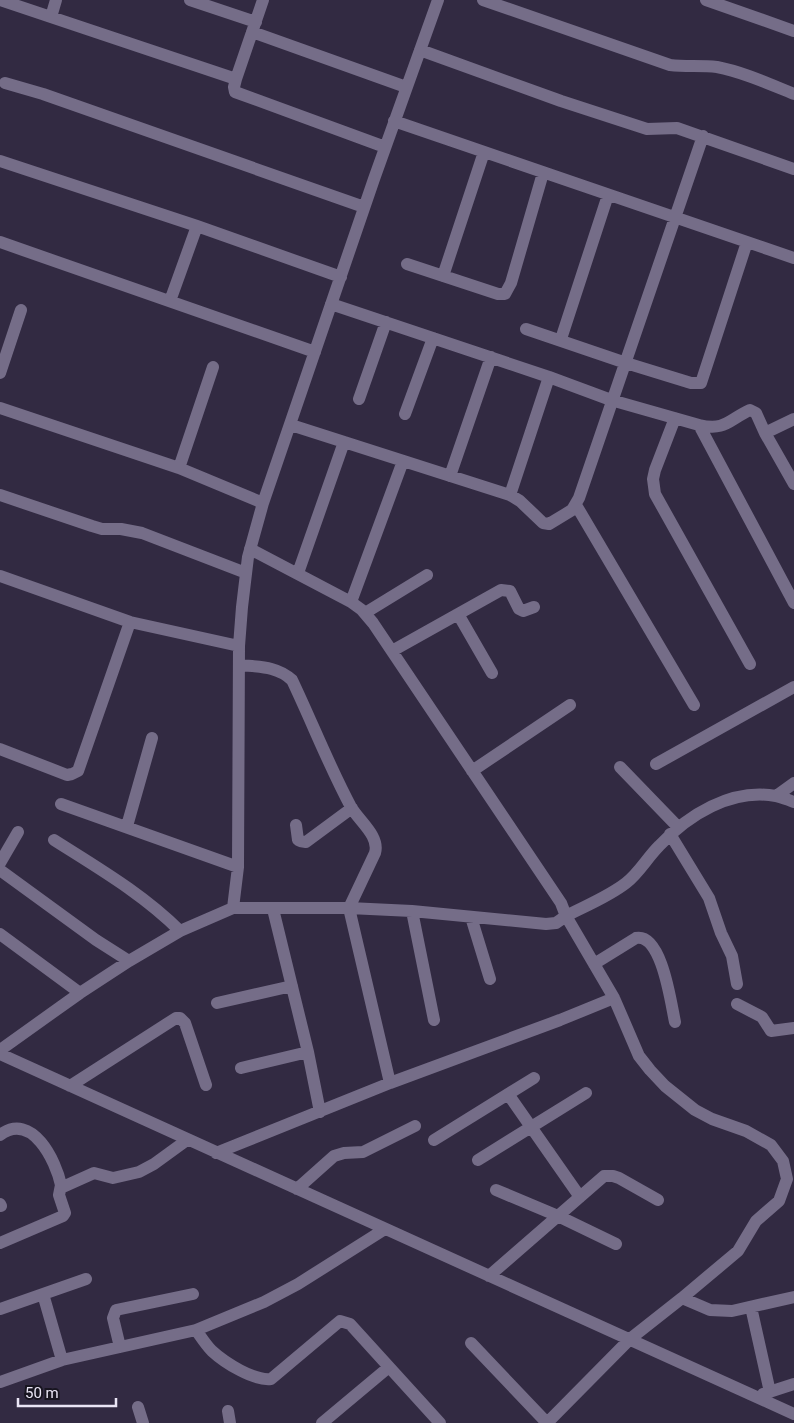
<svg xmlns="http://www.w3.org/2000/svg" width="794" height="1423" font-family="Roboto,sans-serif">
<rect width="100%" height="100%" fill="#322a42"/>
<g fill="none" stroke-linecap="round" stroke-linejoin="round">
<path stroke="#756d88" stroke-width="12" d="M0,0L236,79
M190,0L256,22
M263,0L236,79L234,87L235,92L385,147
M483,0L670,65C686,67 701,65 717,67C743,72 769,84 794,94
M706,0L794,31
M51,17L56,0
M252,32L406,87
M420,50L561,101L647,129L677,128L794,169
M5,83L43,94L364,207
M394,121L794,258
M0,161L197,226L341,277
M0,242L315,352
M407,264L498,294H505L511,283L543,173
M443,276L484,152
M170,301L197,226
M331,304L549,377L611,400L699,425L794,603
M526,329L626,363L691,383H701L747,242
M561,339L608,195
M0,373L21,310
M359,399L386,322
M0,408L179,468L263,503
M405,414L433,338
M675,418L655,470L653,479L655,494L750,664
M794,419L765,433L794,484
M291,425L510,495L520,501L543,523L549,524L572,510L579,498L703,136
M699,425C726,431 728,420 750,410L756,413L765,433
M179,468L213,367
M450,476L491,357
M0,495L92,526L102,529H121L142,533L246,573
M510,495L549,377
M576,505L694,705
M298,573L344,442
M0,576L130,622L239,646
M351,602L403,461
M365,613L427,575
M458,614L492,673
M392,651L501,590L510,591L519,609L523,611L534,607
M239,665C259,667 277,666 292,680C312,722 329,766 351,807C359,821 380,836 375,853L349,908L390,1083
M0,749L67,775L72,774L78,771L130,622
M656,764L794,687
M620,767L678,827
M472,771L570,705
M776,796L794,783
M61,804L238,867
M296,825L298,840L300,841L306,842L352,808
M127,826L152,738
M670,834L709,898L721,933L732,956L737,984
M54,840C98,868 143,894 180,931
M0,863L18,832
M0,870L96,940L129,961
M233,908L238,867L239,646L242,607L248,557L263,503L374,179L438,0
M273,909L308,1052L320,1112
M412,911L434,1020
M471,917L490,979
M0,934L80,993
M594,964L636,938C662,933 671,1004 675,1022
M217,1003L292,986
M737,1004L762,1017L771,1031L794,1028
M0,1050L80,993L129,961L180,931L233,908H349L412,911L546,924L556,923L566,916L561,903L373,623L362,610L351,602L250,549
M0,1054L794,1414
M241,1068L308,1052
M70,1086L176,1018H180L185,1023L206,1085
M508,1094L580,1197
M0,1135C32,1111 56,1161 61,1185L65,1186L94,1173L113,1178L139,1172L154,1164L187,1140
M434,1140L534,1078
M216,1153L390,1083L560,1020L614,998
M478,1160L586,1093
M297,1189L334,1156L344,1153L363,1152L415,1126
M496,1190L558,1216L616,1244
M0,1204L1,1206
M0,1243L63,1216L65,1213L59,1195L61,1185
M489,1276L604,1176H613L619,1178L658,1200
M43,1294L62,1360
M682,1298L710,1310L732,1311L794,1297
M751,1307L770,1392
M0,1309L86,1279
M196,1330C201,1337 206,1345 212,1351C225,1363 254,1381 271,1379L340,1321L350,1324L440,1423
M471,1343L547,1423
M120,1347L113,1318L116,1310L193,1294
M0,1382L62,1360L196,1330L264,1302L298,1284L385,1229
M763,1394L794,1384
M138,1407L143,1423
M228,1411L230,1423
M322,1423L389,1367
M547,1423L630,1339L682,1298L738,1251L756,1221L779,1201L787,1179L783,1161L771,1145L746,1131L712,1119L695,1110L665,1086L650,1070L639,1056L614,998L566,916C585,906 608,897 626,883C639,873 647,858 659,846C688,815 731,788 776,796C782,797 788,800 794,802"/>
</g>
<path d="M18 1398v8h98v-8" fill="none" stroke="#eae5f5" stroke-width="2.5"/>
<text x="25" y="1398" font-size="15" fill="#eae5f5" stroke="#181520" stroke-width="4" paint-order="stroke">50 m</text>
</svg>
